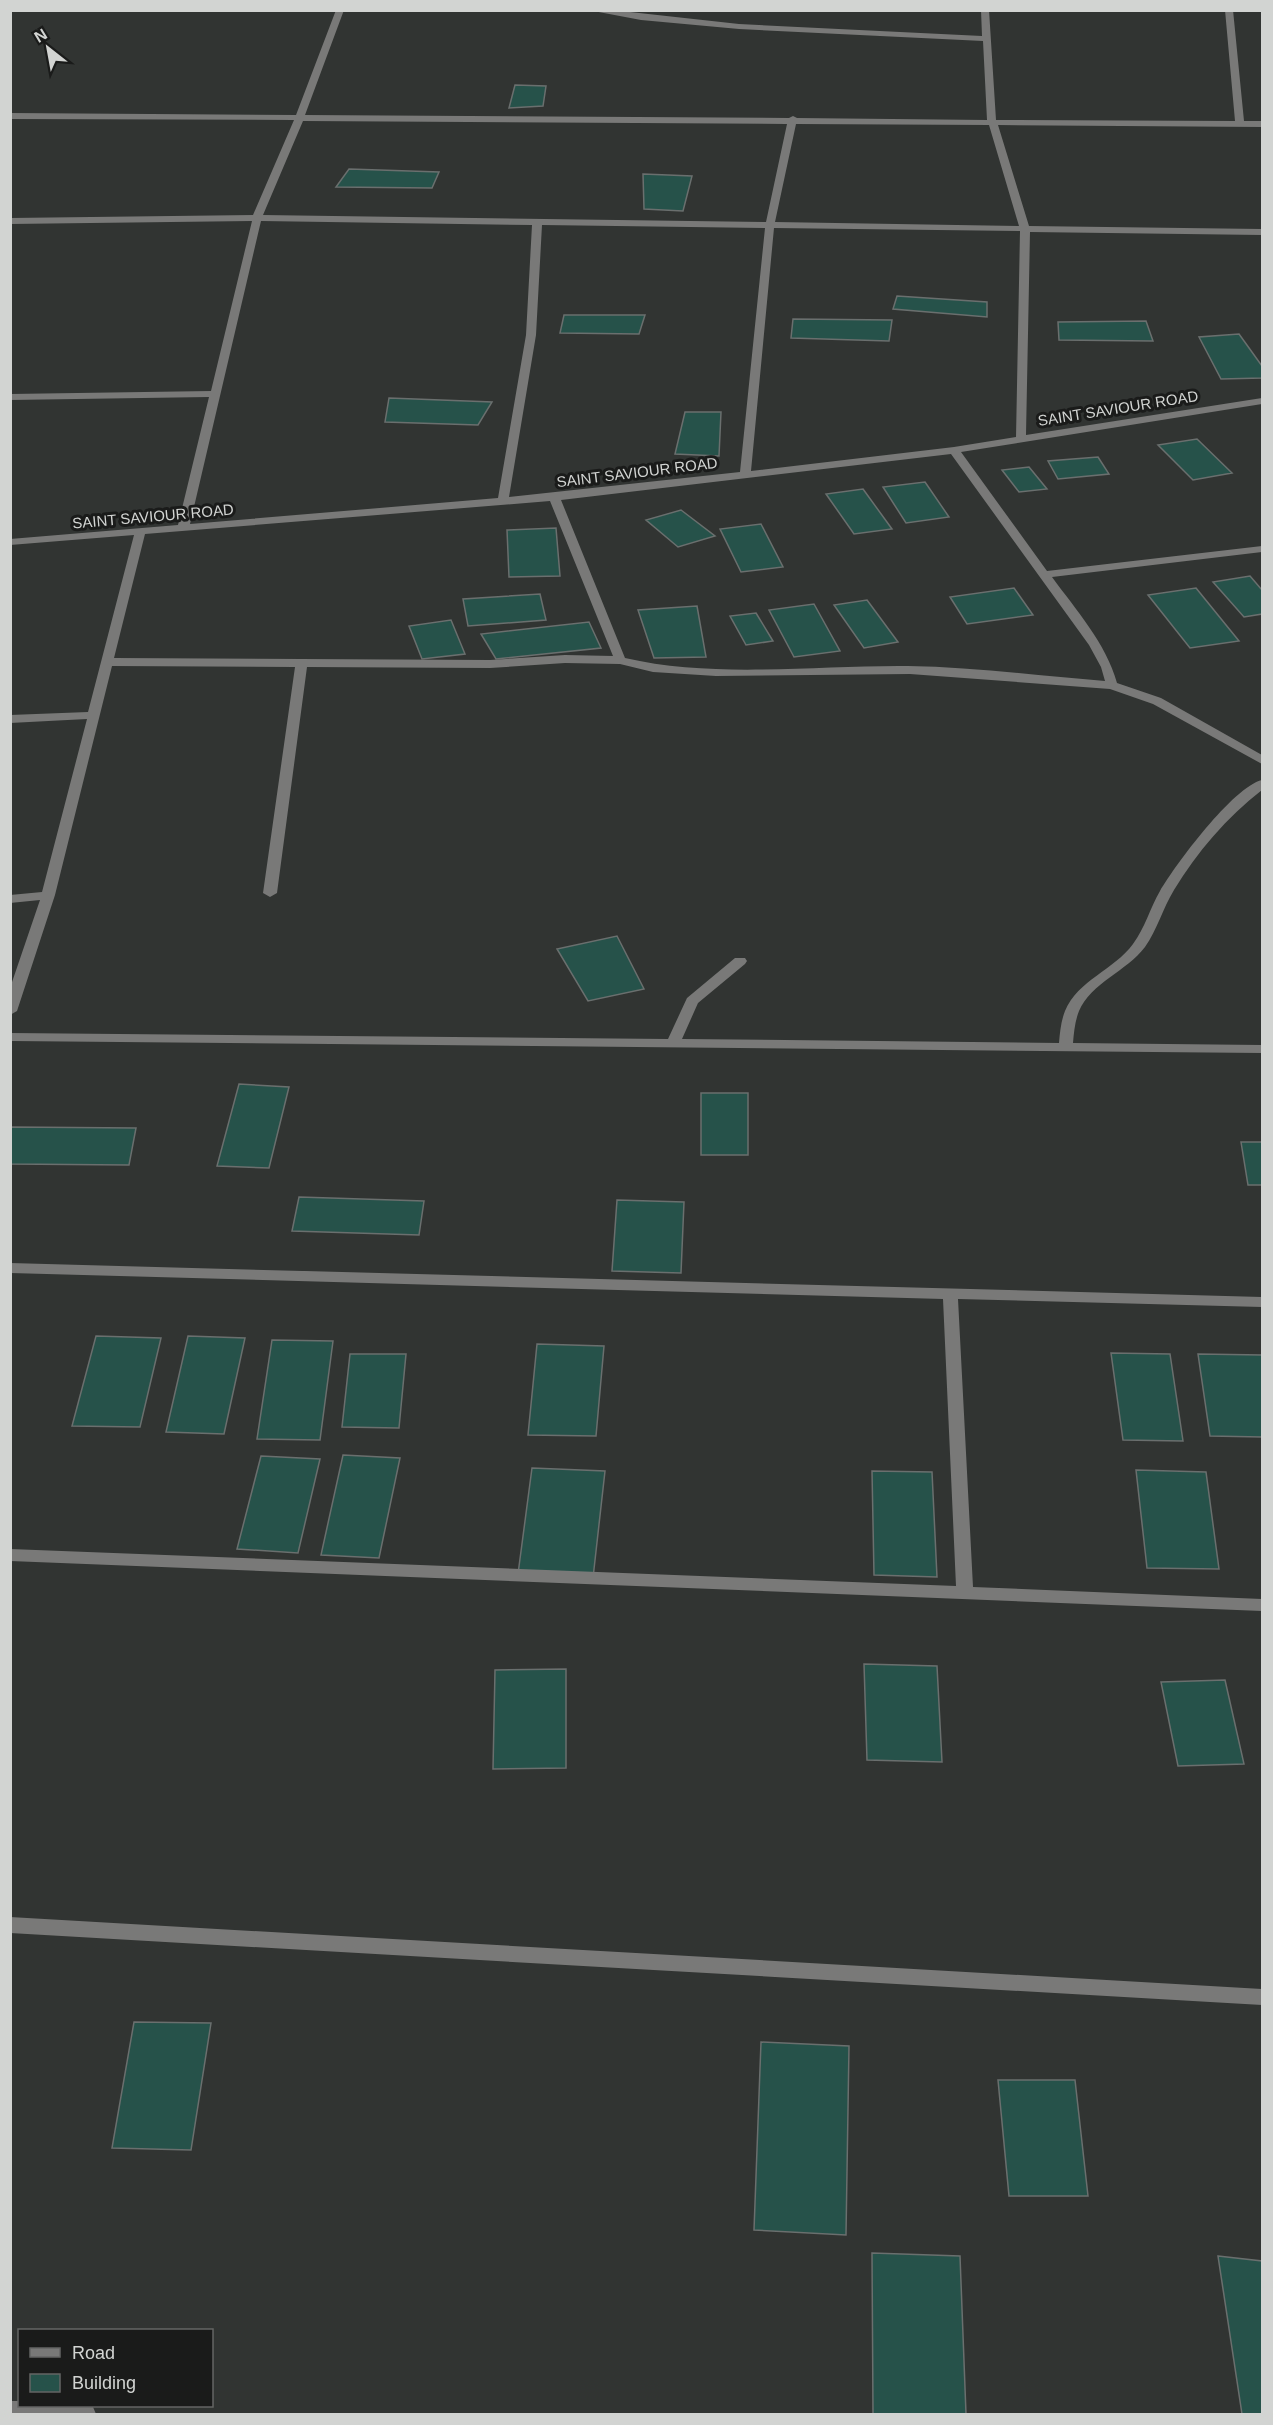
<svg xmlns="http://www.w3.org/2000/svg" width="1273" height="2425" font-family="Arial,sans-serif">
<rect width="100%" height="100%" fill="#313432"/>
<path fill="#26524a" stroke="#6a6f6e" stroke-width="1.5" d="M515,85L546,86L543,106L509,108Z
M349,169L439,172L432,188L336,187Z
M643,174L692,176L683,211L644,209Z
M897,296L987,302V317L893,309Z
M564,315H645L639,334L560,333Z
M793,319L892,320L889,341L791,338Z
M1146,321L1153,341L1059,340L1058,322Z
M1239,334L1262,366V378L1221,379L1199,337Z
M389,398L492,402L478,425L385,422Z
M685,412H721L719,456L675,454Z
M1197,439L1232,473L1193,480L1158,445Z
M1098,457L1109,474L1058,479L1048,461Z
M1029,467L1047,489L1019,492L1002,470Z
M925,482L949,517L906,523L883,487Z
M863,489L892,529L854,534L826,494Z
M681,510L715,536L678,547L646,520Z
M761,524L783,567L741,572L720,529Z
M556,528L560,576L509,577L507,530Z
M1250,576L1262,590V614L1244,617L1213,582Z
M1014,588L1033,615L967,624L950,597Z
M1196,588L1239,641L1190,648L1148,595Z
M540,594L546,620L468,626L463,599Z
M867,600L898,642L864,648L834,605Z
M814,604L840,651L794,657L769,610Z
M697,606L706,657L654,658L638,610Z
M756,613L773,641L746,645L730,616Z
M451,620L465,654L422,659L409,626Z
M589,622L601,648L496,659L481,634Z
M617,936L644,989L588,1001L557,949Z
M239,1084L289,1087L269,1168L217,1166Z
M701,1093H748V1155H701Z
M10,1127L136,1128L129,1165L10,1164Z
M1241,1142H1262V1185H1248Z
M299,1197L424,1201L419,1235L292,1231Z
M617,1200L684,1202L681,1273L612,1271Z
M96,1336L161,1338L140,1427L72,1426Z
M188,1336L245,1338L224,1434L166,1432Z
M272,1340L333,1341L320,1440L257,1439Z
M537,1344L604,1346L596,1436L528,1435Z
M1111,1353L1170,1354L1183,1441L1123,1440Z
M350,1354H406L399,1428L342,1427Z
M1198,1354L1262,1355V1437L1210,1436Z
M343,1455L400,1458L379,1558L321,1555Z
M261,1456L320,1459L298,1553L237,1549Z
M532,1468L605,1471L593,1578L518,1574Z
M1136,1470L1206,1472L1219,1569L1147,1568Z
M872,1471L932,1472L937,1577L874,1575Z
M864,1664L937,1666L942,1762L867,1760Z
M566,1669V1768L493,1769L495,1670Z
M1225,1680L1244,1764L1178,1766L1161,1682Z
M134,2022L211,2023L191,2150L112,2148Z
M761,2042L849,2046L846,2235L754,2230Z
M998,2080H1075L1088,2196H1009Z
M872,2253L960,2256L966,2414H873Z
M1218,2256L1262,2261V2414H1242Z"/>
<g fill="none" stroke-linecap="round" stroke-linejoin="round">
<path fill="#797978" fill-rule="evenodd" d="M336,10H344L305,115L789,118L793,116L797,118L987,120L983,41L739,29L641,20L588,10H612L739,24L982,36L981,10H989L996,120L1235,121L1225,10H1233L1244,121H1262V127L998,125L1029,226L1262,229V235L1030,232L1026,435L1262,398V404L961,452L1047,571L1262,546V552L1052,577C1076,610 1106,643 1117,683L1161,698L1262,755V764L1153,704L1110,689L910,674L716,676L653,672L620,664L565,663L490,668L307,667L277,893L270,897L263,893L295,667L112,666L55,895L17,1011L10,1015V988L40,900L10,903V895L42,892L87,719L10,723V715L88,712L134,535L10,545V539L178,525L209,397L10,400V394L211,391L252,221L10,224V218L253,215L294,120L10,119V113L296,115ZM303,121L787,124L766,222L263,215ZM796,124L989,125L1019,226L775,222ZM261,221L532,225L526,335L498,498L190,524ZM542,225L765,228L740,472L509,497L536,335ZM774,228L1020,231L1016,437L954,447L751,471ZM951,454L1089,645L1101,667L1105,681C1040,676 974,667 908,666C816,665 715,679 625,658L561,500ZM550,501L613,656L565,655L490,660L114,658L145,534Z
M1262,780V790C1227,817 1197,852 1174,890C1163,908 1157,930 1145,947C1127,971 1091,983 1079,1011C1075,1021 1074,1032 1073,1043L1262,1045V1053L10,1041V1033L668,1039L687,998L735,958H745L747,961L745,964L698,1003L682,1039L1059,1043C1060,1032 1061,1021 1065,1011C1078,980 1114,970 1133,944C1145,928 1150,908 1160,891C1176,864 1233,787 1262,780Z
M10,1263L1262,1297V1307L958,1299L973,1587L1262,1599V1611L10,1561V1549L956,1586L943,1299L10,1273Z
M10,1917L1262,1989V2005L10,1933Z
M10,2401H20V2406H89L93,2407L96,2414H10Z"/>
</g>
<g text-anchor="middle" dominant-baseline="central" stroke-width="6" stroke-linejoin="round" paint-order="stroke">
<g font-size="15" fill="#d2d4d2" stroke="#1a1b1a">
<text transform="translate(1118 408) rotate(-9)">SAINT SAVIOUR ROAD</text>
<text transform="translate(637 472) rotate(-7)">SAINT SAVIOUR ROAD</text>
<text transform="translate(153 516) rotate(-5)">SAINT SAVIOUR ROAD</text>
</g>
</g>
<rect width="1273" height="2425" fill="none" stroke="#d2d4d2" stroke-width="24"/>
<rect x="18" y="2329" width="195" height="78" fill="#1a1b1a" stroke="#646564" stroke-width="1.5"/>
<rect x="30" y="2348" width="30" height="9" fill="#797978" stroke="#646564" stroke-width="1.5"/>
<text x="72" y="2359" font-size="18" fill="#d2d4d2">Road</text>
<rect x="30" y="2374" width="30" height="18" fill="#26524a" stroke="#646564" stroke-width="1.5"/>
<text x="72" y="2389" font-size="18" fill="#d2d4d2">Building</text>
<g transform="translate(48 48) rotate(329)" stroke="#1a1b1a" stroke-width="4.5" paint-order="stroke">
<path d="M0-4.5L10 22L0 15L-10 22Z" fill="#d2d4d2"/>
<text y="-9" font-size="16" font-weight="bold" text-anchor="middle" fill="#d2d4d2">N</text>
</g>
</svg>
